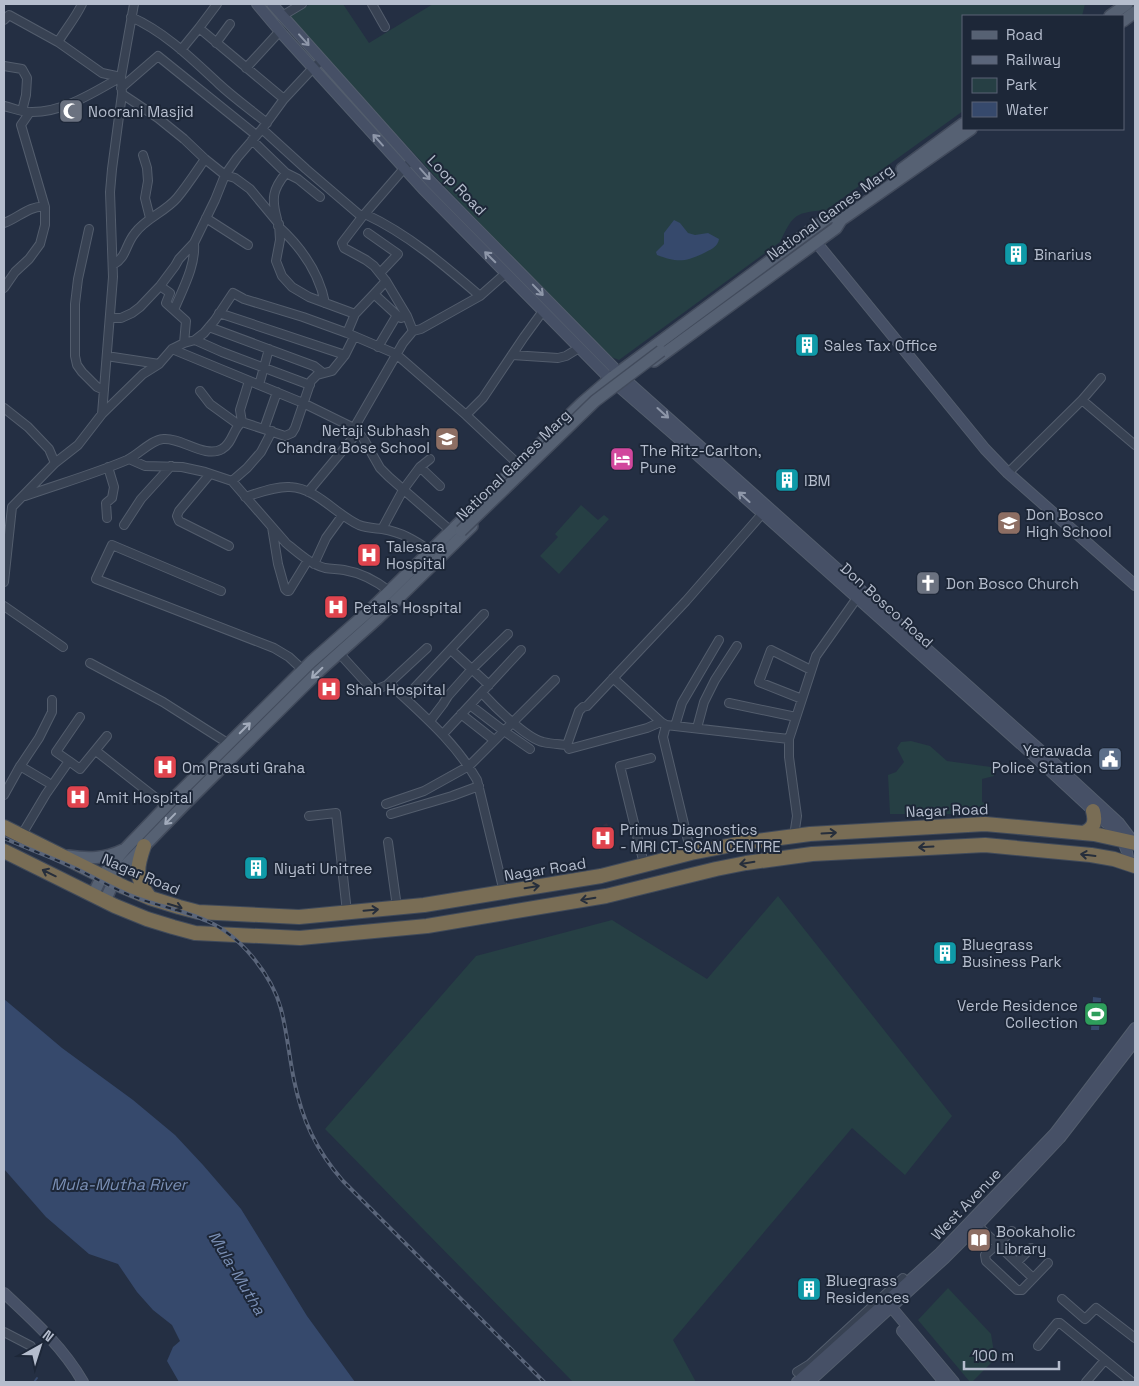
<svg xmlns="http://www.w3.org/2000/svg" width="1139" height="1386" font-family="'Space Grotesk',sans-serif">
<rect width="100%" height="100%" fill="#242f43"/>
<path fill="#343143" d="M607,823L615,846L599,851L591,829L598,826L600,830L605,829L603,825Z"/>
<path fill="#263f44" d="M311,4H343L369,43L433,4H1085L1082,16H963V111L826,210C795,213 794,213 780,242L619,360L611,357L604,353L444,186L287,16Z
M581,505L598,520L604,515L609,519L559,574L540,556L558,537L555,534Z
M911,741L930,746L947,761L991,767L994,776L982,779V802L988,804L986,814H890L888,775L896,772L904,762L897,748L901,742Z
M778,896L952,1116L905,1175L852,1128L673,1340L696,1382H573L325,1129L476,956L612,920L707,979Z
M948,1288L991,1334L995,1359L972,1382H970L918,1320Z"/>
<path fill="#36496c" d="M674,220L680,223L688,233L695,235L708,233L719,239C718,246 712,249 706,252C686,262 678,263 657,255L656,252L664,244V233Z
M1093,997L1101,998L1099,1030H1091Z
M4,999L62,1048L133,1100L175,1135L203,1165L241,1209L307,1316L355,1382H179L167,1361L173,1347L180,1341L172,1325L153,1310L137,1292L118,1264L89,1254L46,1217L4,1169Z"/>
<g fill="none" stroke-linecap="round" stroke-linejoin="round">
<path stroke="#36496c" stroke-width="2" d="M34,1382L37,1378"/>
<defs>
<path id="street" d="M372,4L385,27
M282,16L302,4
M131,17C165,32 192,59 219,84C234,98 251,110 267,123
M4,20L9,15L58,42L102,73L121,77
M199,28L284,99
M58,42C66,29 76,17 82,4
M216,43L230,24
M181,50L199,28L217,4
M4,66L22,69L27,78L26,95L22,111
M246,68L280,31
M121,88L158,56L256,135
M122,94L158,118L184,139L205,159L225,175L235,178L250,189L279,224L280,240L276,261L282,276L292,287L309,297L355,314
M4,106C13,108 21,112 30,112C63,113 94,92 121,77
M262,129L306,169L362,217
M252,140L286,173L298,179L320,197
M143,155L147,168L148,181L145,198L150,218
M365,214C408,234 444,265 480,296
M206,218L248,245
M277,219C271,198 273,189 286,173
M4,223C18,218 30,205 45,207
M278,226C301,247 319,272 325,303
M89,229L78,279L75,304V356L77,365L82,372L97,387L104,390
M368,233L398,254L380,273
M113,265C127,257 125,245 135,233C146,218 165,212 177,198C187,186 196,172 205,159
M386,281L374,266L366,260L344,248L342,243L362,217L407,165
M160,286L170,293L166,303L186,321L184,343
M4,288L15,272L29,259L40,244L45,225V207L21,125L30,112
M174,310C182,290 196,266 194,243
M219,313L345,355
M407,316L401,318L399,317L374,294L386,281L407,316L413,331
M110,318H121L132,313L140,307L160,286L175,266L179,259L194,243L215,200L225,175L237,158L262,129L284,99L313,68L322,60
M209,327L314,366L323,373
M347,333L355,314L374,294
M195,340L222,352L310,385
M378,347L397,315
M172,349L303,403L354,428L363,438L380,468L389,477L451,531
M512,355L558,358L566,356L579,348
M113,357L159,364
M259,385L269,349
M200,391L210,404L239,425
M1082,400L1135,445
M4,408L28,427L49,449L55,463
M102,414L143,374L159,364L172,349L184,343L195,340L204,333L215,320L233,293L244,299L303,317L347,333L396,354L466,415L518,464
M466,415L483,398L524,337L543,311
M242,422L240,410L249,381
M354,428L403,343L413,331L421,329L480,296L506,273
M264,429L277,392
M129,459L145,466L182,467L205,472L232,481L286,543C297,552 310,564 325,568C331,569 338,569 344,570C362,573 375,580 389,591
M420,467L440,486
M1008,473L1082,400L1101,378
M210,474L179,511L177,516L179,521L229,546
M232,481L247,468L261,452L272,431
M308,492L358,432
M25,496C59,484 94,474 127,460C138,455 151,440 163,439C181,437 205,459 222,449C233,443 233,428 242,422L285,436L292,433L295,428L311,381L317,375L332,371L345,355L354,337
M245,497C259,493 275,486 290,487C317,488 336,515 359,525C367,528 374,528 382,529C401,532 415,540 430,551
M107,518L106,503L112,498L114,487L108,467
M124,525L141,499L171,466
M272,527L278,564L285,589L287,591H289L308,560
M382,529L403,490L420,467L430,459
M314,564L326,538L342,516
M4,582L12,507L55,463L78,445L102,414L113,277L110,192L112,169L122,94L121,77L134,4
M221,591L112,545L96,579L274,648L289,657L303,670
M4,606L63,647
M451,650L489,685
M339,653L369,686L375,690L387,685L393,687C424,716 455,742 477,780L504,892
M90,663L163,702L229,744
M613,678L661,722L666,725L789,739
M387,685L427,648
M482,693C493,705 527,739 543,742C551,744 559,744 567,745L569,749L647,728L661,722
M405,698L484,614
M802,699L759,682L771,650L811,670
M729,703L796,717
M470,705L504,731L530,749
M461,714L494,740
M430,721L443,704L448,696L472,669L508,634
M666,725L663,737L691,853
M675,726L682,703L719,640
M697,728L704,702L715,680L737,646
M443,734L521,650
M567,745L579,711L583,707L587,706L686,601L762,514
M96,751L166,806
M69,761L80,769L107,736
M20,766L47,782
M4,795L19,768L39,738L52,712V700
M386,804L424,791L469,766L555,680
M391,814L452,796L479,786
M309,816L336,813L347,912
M21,836L46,794L69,761L56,752L80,717
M794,836L797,816L789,757V739L816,656L857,598
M388,842L397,907
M644,864L620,766L651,758
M975,1223L1033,1278
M1012,1231L985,1255L986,1261L1017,1290H1022L1048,1263
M1017,1262L1031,1248
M1062,1299L1085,1319L1096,1308L1135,1338
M4,1332L31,1346
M1038,1346L1057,1323H1060L1132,1382
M797,1372L810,1364L903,1278
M1086,1382L1105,1360"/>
<path id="secondary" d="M257,4L283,35L423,189L610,379L687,446L1033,755L1113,829C1122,840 1129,849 1128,863
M272,4L431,182L627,381L1039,749L1119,823L1135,844
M816,242L985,449L1008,473L1135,585
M4,1293C33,1320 63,1347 83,1382
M887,1302L954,1382
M902,1331L944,1382
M797,1382L940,1253L1055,1133L1135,1028
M809,1382L945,1258L978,1225L1060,1138L1135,1041"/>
<path id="primary" d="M1110,16L1127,4
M1123,21L1135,12
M902,169L963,124
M654,361L836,228L841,220L971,129
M68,856C88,859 105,859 123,850
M93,895L102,876L125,849L177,795L311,662L369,611L582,403L610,379L829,217L838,216
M105,901L117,874L186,803L319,671L377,619L472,526"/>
<path id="highway" d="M4,827L124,887L150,898L179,907L198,912L299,917L424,905L601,876L691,853L742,843L810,834L985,824L1094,834L1135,843
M1084,833C1094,828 1096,822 1093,811
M144,846C136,869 135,877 150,898
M4,851L115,906L147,919L173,927L195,933L300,938L427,926L606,896L716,869L746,863L812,854L985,845L1091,855L1114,859L1135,866"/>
</defs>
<use href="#street" stroke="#535d6d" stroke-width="10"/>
<use href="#secondary" stroke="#535d6d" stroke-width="12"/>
<use href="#primary" stroke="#424b5c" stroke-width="14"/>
<use href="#highway" stroke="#404a5a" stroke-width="16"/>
<use href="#street" stroke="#384253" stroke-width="8"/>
<use href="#secondary" stroke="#465066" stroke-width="10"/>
<use href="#primary" stroke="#566173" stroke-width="11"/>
<use href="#highway" stroke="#796d55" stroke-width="14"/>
<defs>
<path id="rail" d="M4,838C28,849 53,858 77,869C93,877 109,886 125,893C151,905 181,909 207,921C240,935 272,975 281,1009C287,1032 289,1056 294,1080C302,1120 316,1150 343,1181L544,1382"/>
</defs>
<use href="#rail" stroke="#5a657a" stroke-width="4"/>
<use href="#rail" stroke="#1d2738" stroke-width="2" stroke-dasharray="5.5" stroke-linecap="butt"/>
<defs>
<path id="primary-bridge" d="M461,531L595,401L661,351"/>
</defs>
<use href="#primary-bridge" stroke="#424b5c" stroke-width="14" stroke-linecap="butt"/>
<use href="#primary-bridge" stroke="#566173" stroke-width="11"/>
</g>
<defs><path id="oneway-shaft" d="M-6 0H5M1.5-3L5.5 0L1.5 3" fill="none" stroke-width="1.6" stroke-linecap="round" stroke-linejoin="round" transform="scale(1.25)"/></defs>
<g stroke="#8e97a9">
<use href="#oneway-shaft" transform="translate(304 40) rotate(48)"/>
<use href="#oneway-shaft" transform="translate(378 140) rotate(-132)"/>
<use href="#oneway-shaft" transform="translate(425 174) rotate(48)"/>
<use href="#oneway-shaft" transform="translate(490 257) rotate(-135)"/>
<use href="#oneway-shaft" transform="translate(538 290) rotate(46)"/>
<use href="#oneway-shaft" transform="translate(663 413) rotate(42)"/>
<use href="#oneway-shaft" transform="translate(744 497) rotate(-138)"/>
</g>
<g stroke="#a2abbb">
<use href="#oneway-shaft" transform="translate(317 673) rotate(136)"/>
<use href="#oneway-shaft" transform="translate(245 728) rotate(-45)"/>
<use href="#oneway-shaft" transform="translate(170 819) rotate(134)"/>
</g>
<g stroke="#262e3b">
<use href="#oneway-shaft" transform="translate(829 833) rotate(-3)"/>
<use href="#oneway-shaft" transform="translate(926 847) rotate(177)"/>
<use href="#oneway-shaft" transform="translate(1088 855) rotate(-173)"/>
<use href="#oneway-shaft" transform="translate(747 863) rotate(171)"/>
<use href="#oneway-shaft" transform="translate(49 873) rotate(-154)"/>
<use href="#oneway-shaft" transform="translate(532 887) rotate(-9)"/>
<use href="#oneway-shaft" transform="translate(588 899) rotate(170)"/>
<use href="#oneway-shaft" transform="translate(175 906) rotate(17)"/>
<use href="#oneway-shaft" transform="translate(371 910) rotate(-5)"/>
</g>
<defs>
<symbol id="mosque-square" viewBox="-11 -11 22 22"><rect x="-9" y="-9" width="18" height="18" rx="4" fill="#6b7280" stroke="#1d2738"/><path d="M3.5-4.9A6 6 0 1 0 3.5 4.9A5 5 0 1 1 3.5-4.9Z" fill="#fff"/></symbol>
<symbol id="building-square" viewBox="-11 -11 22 22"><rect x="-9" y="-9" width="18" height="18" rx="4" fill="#0f9aa8" stroke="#1d2738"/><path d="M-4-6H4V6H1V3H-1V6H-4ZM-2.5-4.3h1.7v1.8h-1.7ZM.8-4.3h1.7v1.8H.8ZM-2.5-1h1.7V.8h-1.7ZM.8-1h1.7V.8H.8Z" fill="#fff"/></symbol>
<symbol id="school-square" viewBox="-11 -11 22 22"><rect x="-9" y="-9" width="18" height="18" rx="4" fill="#8d6e63" stroke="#1d2738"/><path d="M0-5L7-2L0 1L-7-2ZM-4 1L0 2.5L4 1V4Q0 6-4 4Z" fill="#fff"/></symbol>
<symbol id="hotel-square" viewBox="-11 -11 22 22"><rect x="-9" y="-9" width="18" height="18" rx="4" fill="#d1479c" stroke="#1d2738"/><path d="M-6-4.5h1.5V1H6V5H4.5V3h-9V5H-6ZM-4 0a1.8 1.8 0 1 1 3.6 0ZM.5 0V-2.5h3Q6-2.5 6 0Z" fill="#fff"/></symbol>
<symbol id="hospital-square" viewBox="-11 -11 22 22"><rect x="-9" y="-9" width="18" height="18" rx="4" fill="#e0444e" stroke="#1d2738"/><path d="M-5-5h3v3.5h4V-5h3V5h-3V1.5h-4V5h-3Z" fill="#fff"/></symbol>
<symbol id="church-square" viewBox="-11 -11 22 22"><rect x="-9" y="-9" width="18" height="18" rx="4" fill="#6b7280" stroke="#1d2738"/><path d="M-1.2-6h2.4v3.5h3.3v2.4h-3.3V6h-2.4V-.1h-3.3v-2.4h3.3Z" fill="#fff"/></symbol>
<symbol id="civic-square" viewBox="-11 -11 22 22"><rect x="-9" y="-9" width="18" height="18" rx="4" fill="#5c6f8a" stroke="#1d2738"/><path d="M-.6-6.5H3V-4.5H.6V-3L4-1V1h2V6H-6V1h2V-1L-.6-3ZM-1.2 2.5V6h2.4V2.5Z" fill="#fff"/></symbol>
<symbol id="stadium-square" viewBox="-11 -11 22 22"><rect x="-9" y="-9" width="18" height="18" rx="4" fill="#2e9e5b" stroke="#1d2738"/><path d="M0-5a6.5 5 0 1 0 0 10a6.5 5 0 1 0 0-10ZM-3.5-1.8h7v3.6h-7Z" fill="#fff"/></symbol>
<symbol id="library-square" viewBox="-11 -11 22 22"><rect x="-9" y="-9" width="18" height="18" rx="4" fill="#8d6e63" stroke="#1d2738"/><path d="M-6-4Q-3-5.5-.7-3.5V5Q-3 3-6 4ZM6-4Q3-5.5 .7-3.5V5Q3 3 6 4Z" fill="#fff"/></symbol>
</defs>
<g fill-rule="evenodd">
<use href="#mosque-square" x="57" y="97" width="28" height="28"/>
<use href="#building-square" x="1002" y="240" width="28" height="28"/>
<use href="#building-square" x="793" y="331" width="28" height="28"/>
<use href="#school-square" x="433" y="425" width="28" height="28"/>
<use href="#hotel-square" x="608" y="445" width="28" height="28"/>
<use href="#building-square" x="773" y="466" width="28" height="28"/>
<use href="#school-square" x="995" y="509" width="28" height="28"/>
<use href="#hospital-square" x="355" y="541" width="28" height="28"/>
<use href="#church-square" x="914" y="569" width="28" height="28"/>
<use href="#hospital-square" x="322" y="593" width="28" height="28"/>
<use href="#hospital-square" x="315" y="675" width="28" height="28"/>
<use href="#civic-square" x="1096" y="745" width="28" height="28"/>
<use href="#hospital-square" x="151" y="753" width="28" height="28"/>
<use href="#hospital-square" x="64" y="783" width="28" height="28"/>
<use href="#hospital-square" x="589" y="824" width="28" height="28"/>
<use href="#building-square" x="242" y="854" width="28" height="28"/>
<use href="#building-square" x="931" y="939" width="28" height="28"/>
<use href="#stadium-square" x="1082" y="1000" width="28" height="28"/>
<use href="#library-square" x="965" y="1226" width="28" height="28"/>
<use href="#building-square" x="795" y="1275" width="28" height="28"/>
</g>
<g text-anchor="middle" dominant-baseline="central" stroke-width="4" stroke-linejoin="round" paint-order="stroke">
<g font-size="15" fill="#b5bdcd" stroke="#1d2738" text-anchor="start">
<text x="88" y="111">Noorani Masjid</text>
<text x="1034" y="254">Binarius</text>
<text x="824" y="345">Sales Tax Office</text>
<text x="430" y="430" text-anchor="end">Netaji Subhash<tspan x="430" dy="17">Chandra Bose School</tspan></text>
<text x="640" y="450">The Ritz-Carlton,<tspan x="640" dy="17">Pune</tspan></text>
<text x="804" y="480">IBM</text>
<text x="1026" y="514">Don Bosco<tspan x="1026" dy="17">High School</tspan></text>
<text x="386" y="546">Talesara<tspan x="386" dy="17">Hospital</tspan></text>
<text x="946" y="583">Don Bosco Church</text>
<text x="354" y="607">Petals Hospital</text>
<text x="346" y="689">Shah Hospital</text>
<text x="1092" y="750" text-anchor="end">Yerawada<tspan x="1092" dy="17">Police Station</tspan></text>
<text x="182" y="767">Om Prasuti Graha</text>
<text x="96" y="797">Amit Hospital</text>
<text x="620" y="829">Primus Diagnostics<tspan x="620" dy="17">- MRI CT-SCAN CENTRE</tspan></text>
<text x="274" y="868">Niyati Unitree</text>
<text x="962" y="944">Bluegrass<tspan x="962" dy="17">Business Park</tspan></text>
<text x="1078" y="1005" text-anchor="end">Verde Residence<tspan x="1078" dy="17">Collection</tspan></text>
<text x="996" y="1231">Bookaholic<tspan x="996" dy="17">Library</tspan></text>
<text x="826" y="1280">Bluegrass<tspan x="826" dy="17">Residences</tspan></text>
</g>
<g font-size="15" fill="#b5bdcd" stroke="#1d2738">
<text transform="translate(457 185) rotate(46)">Loop Road</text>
<text transform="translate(830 212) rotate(-36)">National Games Marg</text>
<text transform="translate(513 465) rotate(-44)">National Games Marg</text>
<text transform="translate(887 605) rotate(42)">Don Bosco Road</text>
<text transform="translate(947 810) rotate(-2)">Nagar Road</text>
<text transform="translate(545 869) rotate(-9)">Nagar Road</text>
<text transform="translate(141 874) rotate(23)">Nagar Road</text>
<text transform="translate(966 1204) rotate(-46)">West Avenue</text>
</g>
<g font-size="16" font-style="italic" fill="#7b90b6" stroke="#1d2738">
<text x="119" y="1184">Mula-Mutha River</text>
<text transform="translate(237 1273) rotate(59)">Mula-Mutha</text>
</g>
</g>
<rect width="1139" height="1386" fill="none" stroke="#b5bdcd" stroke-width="10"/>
<rect x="962" y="15" width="162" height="115" fill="#1d2738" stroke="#5a6374"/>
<rect x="972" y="31" width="25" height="8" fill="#566173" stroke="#5a6374"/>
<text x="1006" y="40" font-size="15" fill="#b5bdcd">Road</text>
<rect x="972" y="56" width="25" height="8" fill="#5a657a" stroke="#5a6374"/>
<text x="1006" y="65" font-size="15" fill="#b5bdcd">Railway</text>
<rect x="972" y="78" width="25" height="15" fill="#263f44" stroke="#5a6374"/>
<text x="1006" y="90" font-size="15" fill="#b5bdcd">Park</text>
<rect x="972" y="102" width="25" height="15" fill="#36496c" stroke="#5a6374"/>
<text x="1006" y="115" font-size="15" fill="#b5bdcd">Water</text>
<g transform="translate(40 1346) rotate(39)" stroke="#1d2738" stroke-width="4" paint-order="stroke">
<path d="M0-4L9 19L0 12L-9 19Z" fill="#b5bdcd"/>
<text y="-8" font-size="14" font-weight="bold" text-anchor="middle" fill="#b5bdcd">N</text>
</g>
<path d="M964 1361v8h95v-8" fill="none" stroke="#b5bdcd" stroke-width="2.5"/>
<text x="972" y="1361" font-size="15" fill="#b5bdcd" stroke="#1d2738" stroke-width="4" paint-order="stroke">100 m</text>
</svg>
